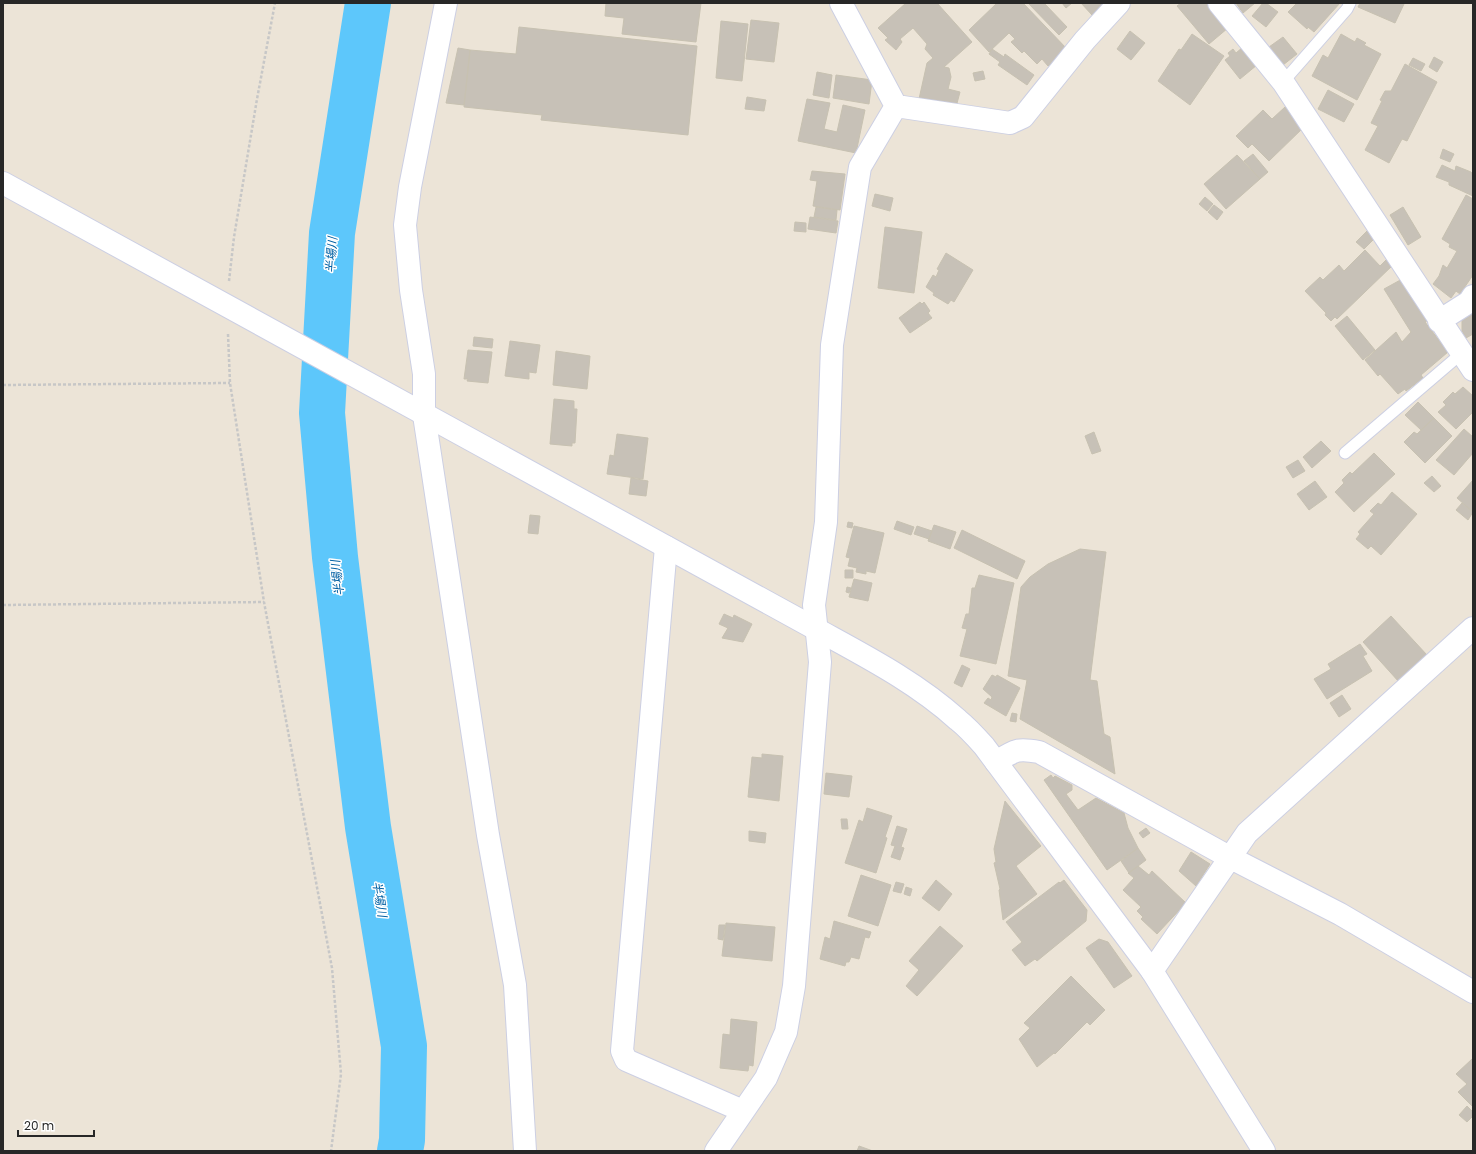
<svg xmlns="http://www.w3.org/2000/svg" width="1476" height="1154" font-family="Poppins,'Noto Sans JP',sans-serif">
<rect width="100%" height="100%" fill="#ece4d7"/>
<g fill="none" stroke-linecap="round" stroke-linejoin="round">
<path stroke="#5dc7fb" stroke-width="46" d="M368,3L332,233L322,413L335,557L368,827L404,1046L402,1140L400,1151"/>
</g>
<path fill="#c7c1b7" stroke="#c7c1b1" d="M606,3H701L696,42L622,34L624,18L605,16Z
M906,3H937L972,42L944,67L949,68L951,77L948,89L960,92L956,107L919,99L927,63L933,58L925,49L927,44L913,28L900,39L902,42L896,50L885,40L888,38L878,28Z
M997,3H1023L1067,49L1048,66L1042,59L1037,64L1024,51L1022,53L1011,42L1015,39L1009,33L989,52L969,30Z
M1028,3H1044L1067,27L1059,35Z
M1062,3H1072L1066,8Z
M1081,3H1105L1092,15Z
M1181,3H1207L1228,28L1209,44L1177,6Z
M1236,3H1255L1243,13Z
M1263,3H1266L1278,12L1266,27L1252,16Z
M1297,3H1340L1314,32L1308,27L1307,29L1288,12Z
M1360,3H1402L1404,4L1395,23L1358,7Z
M751,20L779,23L774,62L746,59Z
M721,21L748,24L742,81L716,78Z
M519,27L697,46L688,135L541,120L542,115L464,107L470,50L516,54Z
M1130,31L1145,43L1131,60L1117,49Z
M1192,34L1224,56L1190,105L1158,81L1179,49L1181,50Z
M1341,34L1355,42L1357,38L1366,43L1364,45L1381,54L1357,100L1312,76L1323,55L1328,58Z
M1283,37L1297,54L1283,65L1269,47Z
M1243,47L1257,65L1240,79L1225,60L1230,56L1228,53L1233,49L1236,53Z
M458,48L470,50L464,105L446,103Z
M992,49L1004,57L1005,54L1034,75L1027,85L998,65L1000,62L989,54Z
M1434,57L1443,62L1437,72L1429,67Z
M1413,58L1425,64L1421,71L1409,65Z
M1405,64L1437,82L1407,141L1402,139L1389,163L1365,150L1378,126L1371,123L1382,101L1380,100L1385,91H1391Z
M983,71L985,79L975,81L973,73Z
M817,72L832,75L829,98L813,95Z
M836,75L872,80L869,104L833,98Z
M1328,90L1354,104L1344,122L1318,109Z
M747,97L766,100L764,111L745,109Z
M807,99L830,103L824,129L837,132L843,105L865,110L856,153L798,141Z
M1285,107L1304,127L1269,161L1252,144L1248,148L1236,136L1263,110L1272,119Z
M1443,149L1454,154L1450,162L1440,158Z
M1253,154L1268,172L1260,179L1244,161Z
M1237,155L1260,179L1226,209L1204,184Z
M1442,165L1455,171L1456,166L1471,172L1473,175V196L1449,185V182L1436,177Z
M812,171L845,174L840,210L813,206L817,181L810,180Z
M875,194L893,198L890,211L872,206Z
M1466,195L1473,199V275L1460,294L1456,291L1451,298L1433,284L1439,276L1443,265L1447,268L1457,251L1449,247L1450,244L1442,239Z
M1205,197L1213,204L1207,211L1199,204Z
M1214,205L1223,212L1217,220L1208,212Z
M816,207L837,210L836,220L814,217Z
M1403,207L1421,237L1408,245L1390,215Z
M810,217L838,221L836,233L808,229Z
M795,222L806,223V232L794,231Z
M885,227L922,232L914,293L878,288Z
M1370,228L1377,236L1364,249L1356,242Z
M1365,250L1380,266L1388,258L1394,264L1337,319L1335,317L1331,321L1325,315L1326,313L1305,291L1320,277L1323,280L1339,265L1344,271Z
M946,253L973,270L954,302L951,300L948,304L933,295L934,293L926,287L933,275L936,277L939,270L937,269Z
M1404,278L1430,319L1425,322L1448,352L1421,375L1423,378L1406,391L1405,389L1398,394L1380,374L1378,376L1365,360L1396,332L1402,342L1411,332L1384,289Z
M920,302L922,304L924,302L930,311L928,313L932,318L910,333L899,318Z
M1473,310V334L1466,338L1462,331V318Z
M1347,316L1375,350L1363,360L1335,326Z
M474,337L493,339L492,348L473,346Z
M510,341L540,345L536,373L529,372V379L505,376Z
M468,350L492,352L488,383L467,381L468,379H464Z
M556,351L590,356L587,389L553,385Z
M1463,387L1473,396V412L1456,429L1438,412L1446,405L1443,402L1453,392L1455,394Z
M554,399L574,401V409H577L575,443H572V446L550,444Z
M1418,402L1434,418L1421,430L1405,415Z
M1434,418L1452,436L1425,463L1404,442L1414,432L1417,434Z
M1464,429L1473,437V453L1454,475L1436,460Z
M1094,432L1101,451L1092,454L1085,436Z
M617,434L648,438L643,479L607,474L610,455L614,456Z
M1321,441L1331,451L1312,468L1303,457Z
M1374,453L1395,474L1354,512L1335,492L1344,483L1342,480L1350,472L1352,474Z
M1298,460L1305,471L1293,478L1286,467Z
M1432,476L1441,486L1434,492L1424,483Z
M631,478L648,481L646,496L629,494Z
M1473,480V512L1457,498Z
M1315,481L1327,497L1309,510L1297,494Z
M1392,492L1417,514L1381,555L1371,546L1368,549L1356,539L1360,534L1358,532L1374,514L1370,511L1378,503L1381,505Z
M1462,503L1473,512L1468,520L1456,510Z
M530,515L540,516L538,534L528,533Z
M897,521L914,527L911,535L894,529Z
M848,522L853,523L852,528L847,527Z
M934,525L956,532L950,549L928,541Z
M854,526L884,533L875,573L866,571V574L856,572L857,568L848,566L850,558L846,557Z
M917,526L932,531L929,539L914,534Z
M962,530L1025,561L1017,579L954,548Z
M1080,549L1106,552L1090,680L1097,681L1104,734L1110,737L1115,774L1020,719L1027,680L1008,676L1021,587L1030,577L1048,564Z
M845,570H853V578H845Z
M979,575L1014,583L996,664L960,656L967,629L962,628L966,614H969L972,588H975Z
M854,579L872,583L868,601L849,597Z
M847,587L851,588L849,593L846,592Z
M724,614L733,618L734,615L752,624L743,642L722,638L728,628L719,624Z
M1391,616L1427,655L1399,682L1363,642Z
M1360,644L1367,654L1363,656L1372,671L1327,699L1314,679L1331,669L1328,664Z
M962,665L970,669L962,687L954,683Z
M992,675L996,677L997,675L1020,688L1006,716L984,703L988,698L991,700L992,697L983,689Z
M1342,695L1351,709L1339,717L1330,703Z
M1012,713L1017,714L1016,722L1010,721Z
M762,754L783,756L779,801L748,797L752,757L762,758Z
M826,773L852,776L849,797L824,794Z
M1051,775L1053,778L1055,776L1072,785V790L1066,794L1078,810L1096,798L1124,813L1128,828L1138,848L1107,870L1044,780Z
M1005,801L1041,846L1016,866L1037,894L1003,920L999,890L1000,889L994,863L996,862L994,849Z
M867,808L892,816L885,837L887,838L876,873L845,863L859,820L863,822Z
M841,819H847L848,829H842Z
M897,826L907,829L901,847L904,848L900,860L891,857L895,846L891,845Z
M1146,828L1150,833L1143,838L1139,833Z
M749,831L766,833L765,843L749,841Z
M1138,848L1146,860L1129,873L1121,861Z
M1191,852L1210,864L1196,886L1179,871Z
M1138,866L1149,875L1152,871L1186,903L1157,934L1141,919L1143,917L1137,911L1141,907L1123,890L1134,878L1128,873Z
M861,875L891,885L878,926L848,916Z
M936,880L952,894L939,911L922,898Z
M1064,880L1087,910L1086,921L1037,961L1035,959L1025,966L1012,950L1022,942L1006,922L1059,882L1060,883Z
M896,882L904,884L901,893L893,891Z
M906,887L912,889L910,896L904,894Z
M834,921L871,932L869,938L865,937L859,959L851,957L849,962H846L845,966L820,959L825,937L830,939Z
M726,923L775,927L772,961L722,956Z
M719,925H725L723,940L718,939Z
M940,926L963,946L917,996L906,986L919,970L909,961Z
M1099,939L1108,942L1132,976L1114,988L1086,948Z
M1071,976L1105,1010L1090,1025L1087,1022L1055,1054L1054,1053L1037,1067L1019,1039L1030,1028L1024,1023Z
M731,1019L757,1022L753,1066L749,1065L748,1071L720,1068L723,1034L730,1035Z
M1472,1059L1473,1060V1107L1458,1092L1467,1084L1456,1074Z
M1467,1106L1473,1112V1116L1467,1122L1459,1115Z
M859,1146L873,1151H857Z"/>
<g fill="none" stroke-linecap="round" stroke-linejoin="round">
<defs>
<path id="lane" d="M1283,82L1347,9L1350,3
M1345,453L1462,353"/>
<path id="street" d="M446,3L410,187L405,225L411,290L424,374V415L488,835L515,985L525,1151
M841,3L896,106
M1219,3L1283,82L1473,370
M896,106L1010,123L1023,117L1085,40L1119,3
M1439,321L1469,302L1473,296
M666,547L622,1051L626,1060L743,1111
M996,762C1015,750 1017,748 1039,752L1229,857L1340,914L1473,992
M1152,971L1247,833L1473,628
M716,1151L766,1078L786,1032L794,986L820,662L814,605L826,522L832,345L860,167L896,106"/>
<path id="secondary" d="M3,183L816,629C865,656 916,682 958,720C968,728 976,737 984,746L1152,971L1264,1151"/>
</defs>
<use href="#lane" stroke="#cccfe3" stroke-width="13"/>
<use href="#street" stroke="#cccfe3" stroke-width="24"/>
<use href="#secondary" stroke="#cccfe3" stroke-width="24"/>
<path stroke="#c7c7c7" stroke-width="2.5" stroke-dasharray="3 2" stroke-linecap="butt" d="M229,281L234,237L257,99L275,3
M228,334L230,383L264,602L332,968L341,1074L331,1151
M3,385L230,383
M3,605L264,602"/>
<use href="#lane" stroke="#fff" stroke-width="11"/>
<use href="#street" stroke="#fff" stroke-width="22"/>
<use href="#secondary" stroke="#fff" stroke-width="22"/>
</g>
<g text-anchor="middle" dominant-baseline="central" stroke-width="3" stroke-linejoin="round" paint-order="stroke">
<g font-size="12" font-style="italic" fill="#0060a3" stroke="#fff">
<text transform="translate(331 255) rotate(-86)">半場川</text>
<text transform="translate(337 578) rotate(-97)">半場川</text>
<text transform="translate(380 899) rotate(81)">半場川</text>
</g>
</g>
<rect width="1476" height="1154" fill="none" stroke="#272727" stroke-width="8"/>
<path d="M18 1130v6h76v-6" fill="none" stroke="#272727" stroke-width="2"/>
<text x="24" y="1130" font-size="12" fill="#272727" stroke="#ffffff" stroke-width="3" paint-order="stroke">20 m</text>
</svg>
